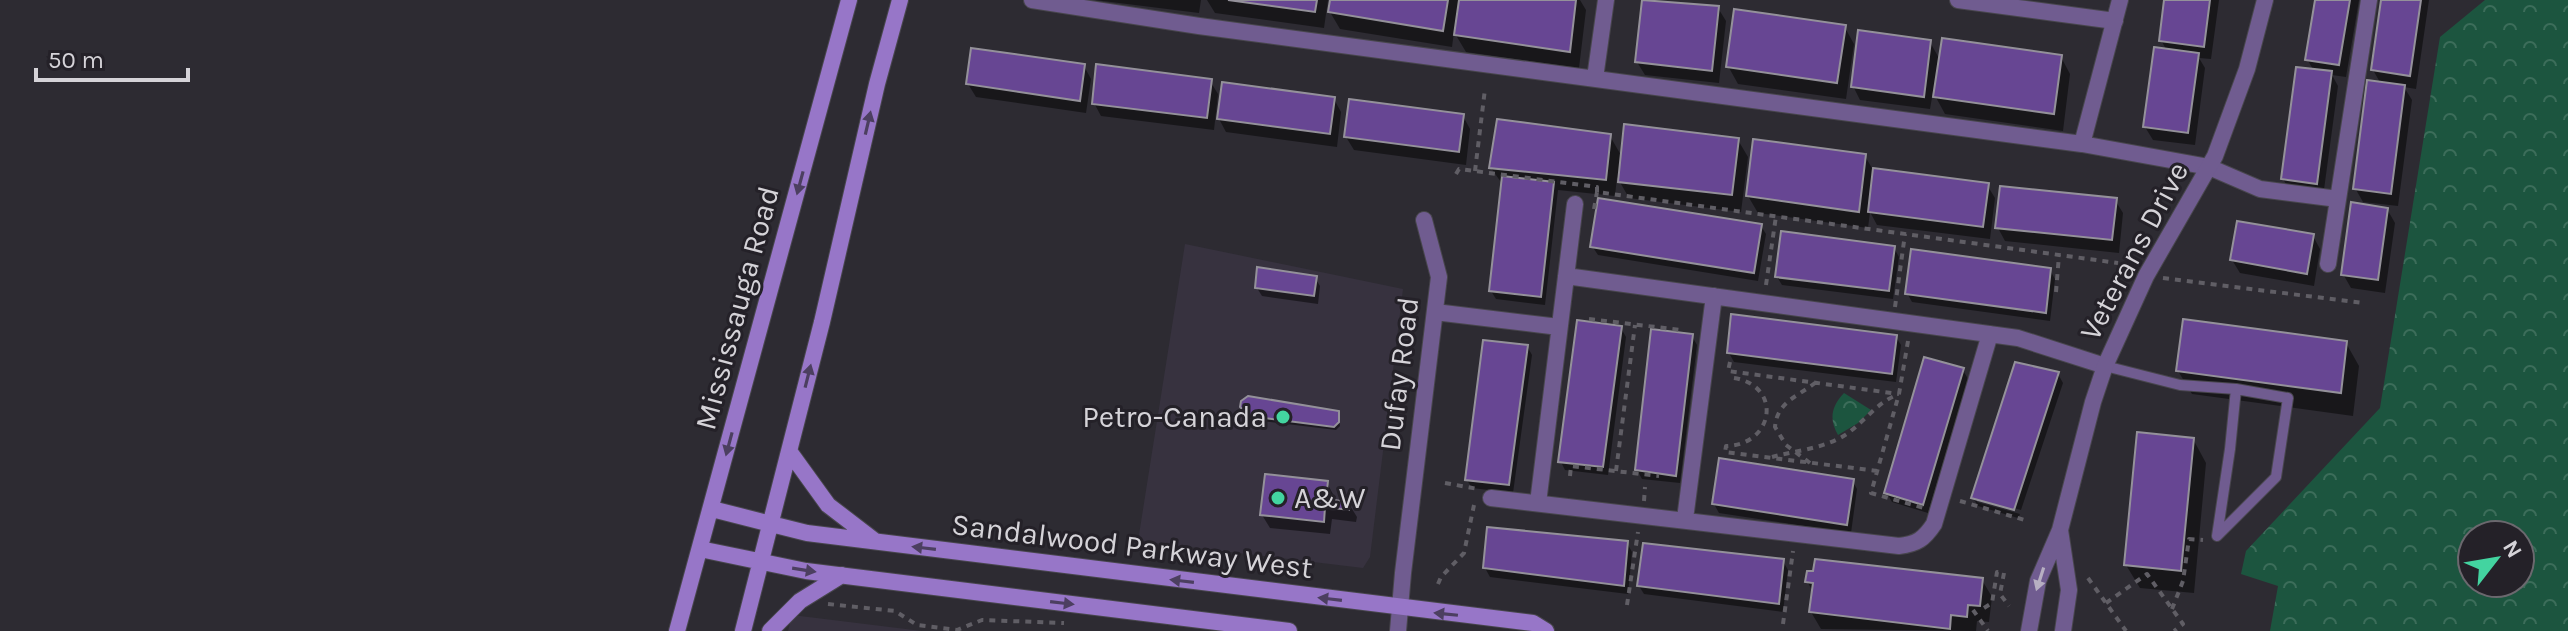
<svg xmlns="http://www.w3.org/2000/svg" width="2568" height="631" font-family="Karla,sans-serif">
<defs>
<pattern id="park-crowns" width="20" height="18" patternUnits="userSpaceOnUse" patternTransform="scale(2)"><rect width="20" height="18" fill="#1c553f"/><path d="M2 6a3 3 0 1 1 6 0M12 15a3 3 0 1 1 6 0" fill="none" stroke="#3c6d5a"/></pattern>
</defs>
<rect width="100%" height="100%" fill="#2d2b32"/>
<path fill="#37323f" d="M1185,244L1403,289L1370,557L1363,568L1138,541Z
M792,615L922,631H788Z"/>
<path fill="url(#park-crowns)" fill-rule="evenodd" d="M2485,0H2568V631H2270L2278,586L2241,574L2246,551L2380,408L2440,37ZM2520,535V583H2472V535Z
M1844,393L1871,410L1858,423L1838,435C1829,419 1831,407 1844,393Z"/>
<path fill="#0007" d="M1095,0H1201L1199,13Z
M1207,0H1328L1324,28L1215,13Z
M1332,0H1580L1586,10L1579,68L1466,52L1454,32L1452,47L1340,29L1330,12Z
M1644,0L1718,8L1726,21L1719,83L1645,75L1637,62Z
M2166,0H2219L2211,59L2199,58L2205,68L2195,145L2153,140L2145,127L2167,51L2161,40Z
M2317,0H2359L2346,77L2332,75L2338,86L2323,197L2291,192L2283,179L2314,71L2307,59Z
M2383,0H2429L2416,89L2404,87L2412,100L2398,206L2363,202L2355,188L2381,84L2373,70Z
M1844,26L1854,44L1846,99L1738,84L1728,66Z
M1930,42L1940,60L2061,57L2070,74L2063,131L1945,114L1933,92L1930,109L1860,100L1853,86Z
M1084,66L1091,79L1086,113L976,97L968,84Z
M1210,81L1218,94L1214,130L1101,116L1094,103Z
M1334,99L1341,112L1337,147L1226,132L1219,119Z
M1463,116L1470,129L1466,165L1354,150L1346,137Z
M1610,136L1622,157L1738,140L1748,157L1741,212L1629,198L1617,177L1615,196L1558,190L1545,305L1496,299L1491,291L1503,185L1491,168Z
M1865,156L1873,170L1987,185L1995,198L1990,239L1877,225L1870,212L1868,228L1758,213L1748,196Z
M2115,200L2123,213L2119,253L2005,241L1998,228Z
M2387,209L2395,223L2385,293L2351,288L2343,274Z
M1761,226L1766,234L1758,281L1598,255L1592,246Z
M2313,236L2320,249L2314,286L2240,273L2232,260Z
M1894,248L1899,257L1893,299L1782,285L1777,277Z
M2050,270L2055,279L2050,321L1912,302L1907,293Z
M1315,278L1320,286L1318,304L1262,296L1257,288Z
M1621,328L1626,337L1608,475L1565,470L1561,462Z
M1692,336L1697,345L1680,483L1642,479L1637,470Z
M1896,337L1901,345L1896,382L1734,362L1729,353Z
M2346,343L2359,366L2353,416L2192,394L2178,371Z
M1527,346L1532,355L1513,493L1472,488L1467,480Z
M1963,370L1968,379L1928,513L1892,502L1887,493Z
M2058,374L2063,383L2021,510L1977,498V502L2020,514L2018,518L1978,506L1973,498Z
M1244,411L1338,413L1340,426L1336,430L1253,420Z
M2193,439L2206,463L2194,593L2140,588L2126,565Z
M1852,480L1857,489L1851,533L1719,513L1714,504Z
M1327,483L1334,496V502L1349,504L1357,517L1356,522L1332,519L1330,534L1270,528L1262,515Z
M1627,543L1632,552L1628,594L1490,577L1485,568Z
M1783,561L1788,570L1783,612L1644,594L1639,586Z
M1982,580L1992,597L1989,622L1977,621L1976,631L1821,629L1811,612L1813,592L1807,581Z"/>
<path fill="#674693" stroke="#94919a" stroke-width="2" d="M1228,0H1317L1315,12Z
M1330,0H1448L1443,31L1328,12Z
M1459,0H1576L1570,52L1454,35Z
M1642,0L1719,6L1712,71L1635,62Z
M2164,0H2210L2204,47L2159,41Z
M2315,0H2350L2339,65L2305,60Z
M2381,0H2421L2410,76L2371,70Z
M1734,9L1846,25L1837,83L1726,67Z
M1858,30L1931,40L1924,97L1851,87Z
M1942,38L2062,55L2054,114L1933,97Z
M2154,47L2199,53L2188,133L2143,127Z
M971,48L1085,64L1080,101L966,84Z
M1096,64L1212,79L1207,118L1092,104Z
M2296,67L2332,71L2317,184L2281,179Z
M2367,80L2405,85L2391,194L2353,189Z
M1222,82L1335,97L1330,134L1217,119Z
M1349,99L1464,114L1459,152L1344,137Z
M1497,119L1611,134L1606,180L1489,168Z
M1624,124L1739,138L1732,195L1618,182Z
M1753,139L1866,154L1859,212L1746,196Z
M1873,168L1989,183L1983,227L1868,212Z
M1502,176L1554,182L1541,297L1489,291Z
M2000,186L2117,198L2112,240L1995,228Z
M1598,198L1762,224L1754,273L1590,247Z
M2351,202L2388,208L2378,280L2341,275Z
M2237,221L2314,234L2307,274L2230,260Z
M1781,231L1895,246L1889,291L1775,277Z
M1911,249L2051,268L2046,313L1905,294Z
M1257,267L1317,276L1314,296L1255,288Z
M1731,314L1897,335L1892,374L1727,353Z
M2183,319L2347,341L2341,393L2176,371Z
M1577,320L1622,326L1603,467L1558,462Z
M1651,329L1693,334L1676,476L1635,470Z
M1483,340L1528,345L1509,485L1465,480Z
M1924,357L1964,368L1923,505L1884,493Z
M2015,362L2059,372L2014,510L1971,498Z
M1248,396L1339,411V422L1334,427L1249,416L1240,407L1241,401Z
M2137,432L2194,438L2181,571L2124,565Z
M1719,458L1854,479L1847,525L1712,504Z
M1265,474L1328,481L1326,499L1350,502L1349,510L1325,507L1324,522L1260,515Z
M1487,527L1628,541L1624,586L1483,568Z
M1643,543L1784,559L1779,604L1637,586Z
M1815,559L1983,578L1980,606L1968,605L1967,617L1951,615L1950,629L1809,612L1813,583L1805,582L1807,571H1813Z"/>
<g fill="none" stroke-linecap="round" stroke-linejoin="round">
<defs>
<path id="service" d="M2105,366L2180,385L2236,389L2230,449L2217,536
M2217,536L2276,477L2288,398L2236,389"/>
<path id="minor" d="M1032,0L1199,26L2082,144L2209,167L2260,189L2338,199
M1958,0L2115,21
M1595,78L1606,0
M2082,144L2120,0
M2328,264L2369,0
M1566,276L2018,338L2105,366
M1435,312L1559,327
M1491,498L1899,546C1917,544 1924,539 1934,524L1990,334
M1538,503L1575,204
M1685,519L1714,296
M1398,631L1403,573L1439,277L1424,220"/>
<path id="tertiary" d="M2060,530L2069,590L2063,631
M2029,631L2038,581L2060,530L2093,402L2105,366L2146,276L2215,156L2247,69L2265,0"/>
<path id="secondary" d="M789,451L828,505L875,541
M712,509L807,533L1533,623L1546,631
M700,549L806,571L1289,631
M677,631L849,0
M743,631L822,322L877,84L900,0
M770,631L800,601L842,575"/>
</defs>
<use href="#service" stroke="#48464d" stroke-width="12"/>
<use href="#minor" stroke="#48464d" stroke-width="18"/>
<use href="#tertiary" stroke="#48464d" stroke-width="18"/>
<use href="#secondary" stroke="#48464d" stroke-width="18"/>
<path stroke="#605e65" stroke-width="4" stroke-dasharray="6 6" stroke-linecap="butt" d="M1475,171L1485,89
M1456,174L1459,169L1597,187V192L2118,263
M1594,209L1597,192
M2163,278L2363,303
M1766,285L1776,216
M2056,292L2059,255
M1895,307L1905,234
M1589,319L1681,330
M1908,341L1899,394L1871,493L1924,508
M1730,362L1728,371L1899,394
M1734,378C1783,386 1774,445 1726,446L1725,452L1877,471
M1772,457C1794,451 1819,449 1840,438C1861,427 1875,403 1897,395
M1810,463L1786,445L1775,427C1777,402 1797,397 1815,383
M1616,471L1635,325
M1570,476L1571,466L1659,476
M1445,483L1478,489
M1644,501L1645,487
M1960,501L2028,521
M2004,573L2000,594L2009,606
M2088,578L2126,631
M1438,584L1441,577L1464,553L1474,505
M2106,603L2147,574L2183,624L2174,631
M828,604L895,611L917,625L957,630L982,620L1064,623
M1627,605L1638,532
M1984,608L1992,603L1997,572L2004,573
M2172,609L2183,581L2189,539L2203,540
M1973,610L1988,631
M1783,624L1793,551"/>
<use href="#service" stroke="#705c90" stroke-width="10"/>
<use href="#minor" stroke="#705c90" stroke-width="16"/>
<use href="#tertiary" stroke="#705c90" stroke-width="16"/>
<use href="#secondary" stroke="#9776c8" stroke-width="16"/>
</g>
<defs><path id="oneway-solid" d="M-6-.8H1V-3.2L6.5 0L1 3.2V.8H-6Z" transform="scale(2)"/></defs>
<g fill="#4c3f60">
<use href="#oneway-solid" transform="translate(868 123) rotate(-77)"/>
<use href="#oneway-solid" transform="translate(800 183) rotate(105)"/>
<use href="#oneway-solid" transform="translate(808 376) rotate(-76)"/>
<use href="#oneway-solid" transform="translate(729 444) rotate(105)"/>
<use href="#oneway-solid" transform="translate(924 548) rotate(-173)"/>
<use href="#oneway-solid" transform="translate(804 570) rotate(9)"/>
<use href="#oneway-solid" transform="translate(1182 581) rotate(-173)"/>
<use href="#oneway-solid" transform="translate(1330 599) rotate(-173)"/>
<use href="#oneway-solid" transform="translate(1062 603) rotate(7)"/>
<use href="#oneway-solid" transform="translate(1446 614) rotate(-174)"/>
</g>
<use fill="#b7afc2" href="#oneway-solid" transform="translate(2040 579) rotate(108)"/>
<g fill="#43d4a0" stroke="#242128" stroke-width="3">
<circle cx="1283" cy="417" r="8"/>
<circle cx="1278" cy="498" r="8"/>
</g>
<g text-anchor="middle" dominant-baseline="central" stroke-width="6" stroke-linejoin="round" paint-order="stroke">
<g font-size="30" fill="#d5d3d8" stroke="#242128">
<text transform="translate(2134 251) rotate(-62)">Veterans Drive</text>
<text transform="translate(737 308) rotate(-75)">Mississauga Road</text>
<text transform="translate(1399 374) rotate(-83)">Dufay Road</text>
<text transform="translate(1132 546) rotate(7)">Sandalwood Parkway West</text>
</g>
<g font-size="30" fill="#d5d3d8" stroke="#242128" text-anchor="end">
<text x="1267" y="417">Petro-Canada</text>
<text x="1294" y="498" text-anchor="start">A&amp;W</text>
</g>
</g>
<g transform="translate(2496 559) rotate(59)"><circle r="38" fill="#242128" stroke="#6b686e" stroke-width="2"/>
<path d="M0-6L14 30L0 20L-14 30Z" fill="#43d4a0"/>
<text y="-12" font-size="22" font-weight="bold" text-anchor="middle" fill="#d5d3d8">N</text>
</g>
<path d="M36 68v12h152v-12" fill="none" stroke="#d5d3d8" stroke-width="4"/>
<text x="48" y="68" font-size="24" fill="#d5d3d8" stroke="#242128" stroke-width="6" paint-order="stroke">50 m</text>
</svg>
